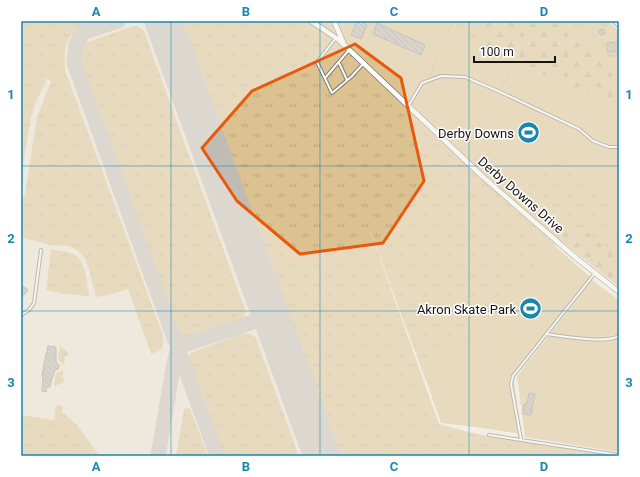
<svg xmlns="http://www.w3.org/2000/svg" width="640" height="477" font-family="Roboto,sans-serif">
<defs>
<pattern id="grass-tufts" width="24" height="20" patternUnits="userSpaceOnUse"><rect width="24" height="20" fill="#dcc291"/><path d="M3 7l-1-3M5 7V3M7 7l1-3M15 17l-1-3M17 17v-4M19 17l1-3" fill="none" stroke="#bca67c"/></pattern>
<pattern id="forest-firs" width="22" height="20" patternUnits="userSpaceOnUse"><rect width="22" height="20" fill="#dcc291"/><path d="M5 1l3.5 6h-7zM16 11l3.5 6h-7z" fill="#bca67c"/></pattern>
<pattern id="building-back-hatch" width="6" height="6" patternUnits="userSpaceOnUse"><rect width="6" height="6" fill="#b8b3ab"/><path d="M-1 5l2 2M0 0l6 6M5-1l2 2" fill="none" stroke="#9d9992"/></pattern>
</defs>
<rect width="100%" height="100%" fill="#f3eee5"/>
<path fill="#eae2d2" d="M21,21H242L327,110L439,424L472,433L476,456H21V238L36,241L48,245L21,182Z"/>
<path fill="url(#grass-tufts)" d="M21,21H101C92,25 72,32 68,40C63,49 65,61 65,70L163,335V347L159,351L151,354L128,289L108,295L96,297L89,269L84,257L77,250L68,246L49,245L36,241L21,238V199H23L25,193L37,117L51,81L47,79L36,101L31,118L21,176Z
M181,21H608L619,31V287L560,240L554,245L590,277L528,350L426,381L367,222L439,424L472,433L609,456H340Z
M133,26H137L144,31L245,309C246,315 243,319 238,323L186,340L178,336L176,331L78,62L79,49L85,43Z
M51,249C57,251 65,251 71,253C86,258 87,282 89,296L64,294L46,290Z
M244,333L251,334L256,338L299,456H220L186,362L189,354L192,352Z
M60,346L69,353L67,356L64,357L65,360L64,364L58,360Z
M63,370V375L61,377L64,379L65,382L54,386L56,373Z
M56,405L63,406L62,412L76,424L100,456H21V415L54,420Z
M190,408L208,456H176L184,409Z"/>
<path fill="url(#forest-firs)" d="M475,21H573C581,37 602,52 619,58V107L483,49L485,38Z
M577,225L619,254V284L561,240L566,228Z"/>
<path fill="#dcc291" d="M336,21H442L441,31L619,107V197L610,202L582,179L573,164L551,157L514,203L414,110L362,56L346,44L344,37Z
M552,246L590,277L515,375L514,381L521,434L475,427L441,423L419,360L465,343Z
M592,280L619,300V452L525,437L517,376Z"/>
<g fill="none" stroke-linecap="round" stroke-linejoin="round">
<path stroke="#c0bbb4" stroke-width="15" d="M118,21L84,32L76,44L74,63L217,456
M158,456L174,363L178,347L271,316"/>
<path stroke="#c0bbb4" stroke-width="37" d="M163,21L322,456"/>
</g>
<path fill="url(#building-back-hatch)" stroke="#949087" d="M357,21H365L364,24L367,25L361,39L351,35Z
M377,23L425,45L421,55L373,34Z
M599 32a3 3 0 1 1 6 0a3 3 0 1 1-6 0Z
M618,42L619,52H607V43Z
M21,285L28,290L21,299Z
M48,346L56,347V362L59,365L58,369L55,370L53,377H52L50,387H47L46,392L42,391L43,376H42L46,353H47Z
M529,393L535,394L531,415L523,414L524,404H527Z"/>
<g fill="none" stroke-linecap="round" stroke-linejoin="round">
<defs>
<path id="service" d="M336,38L317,62L332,93L351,77L363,64
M339,63L347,80
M325,78L349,50
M409,105L422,83L441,76L465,77L498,91L579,129L593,141L609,147H619
M21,315L29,310L34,303L41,250
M546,334C563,336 604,344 619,336
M489,435L619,455
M521,439L511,384L513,376L595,273"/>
<path id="minor" d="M311,21L339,40L482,176L575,257L619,292
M334,21L343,42"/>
<path id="secondary" d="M616,21L619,24"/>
</defs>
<use href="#service" stroke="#78746c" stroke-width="4"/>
<use href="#minor" stroke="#78746c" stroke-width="6"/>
<use href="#secondary" stroke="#78746c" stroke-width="8"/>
<path stroke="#9e9a94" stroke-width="1" stroke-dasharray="2 2" stroke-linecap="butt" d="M449,32L453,21
M430,75L437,58
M501,89L509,74"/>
<use href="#service" stroke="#fff" stroke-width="2"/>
<use href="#minor" stroke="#fff" stroke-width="4.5"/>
<use href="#secondary" stroke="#fff" stroke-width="6"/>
</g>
<path d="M0 0H640V477H0ZM355,44L401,78L424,181L383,243L300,254L237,201L202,148L252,91Z" fill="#f3eee5" fill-opacity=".55" fill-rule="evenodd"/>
<path fill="none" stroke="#e8590c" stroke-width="3" stroke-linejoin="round" d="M355,44L401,78L424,181L383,243L300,254L237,201L202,148L252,91Z"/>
<path fill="none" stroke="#1987ad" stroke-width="1" stroke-opacity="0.55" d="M171,21V456M320,21V456M469,21V456M21,166H619M21,311H619"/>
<defs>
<symbol id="stadium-disc" viewBox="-11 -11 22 22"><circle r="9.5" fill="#1987ad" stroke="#fff"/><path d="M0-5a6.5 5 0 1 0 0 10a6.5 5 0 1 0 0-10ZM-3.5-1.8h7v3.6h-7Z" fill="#fff"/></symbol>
</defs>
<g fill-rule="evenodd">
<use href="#stadium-disc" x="516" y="120" width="25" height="25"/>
<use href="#stadium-disc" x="518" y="296" width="25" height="25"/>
</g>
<g text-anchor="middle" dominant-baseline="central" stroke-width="3" stroke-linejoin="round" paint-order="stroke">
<g font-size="13" fill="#161411" stroke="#fff" text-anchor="end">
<text x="514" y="133">Derby Downs</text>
<text x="516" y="309">Akron Skate Park</text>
</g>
<g font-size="13" fill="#161411" stroke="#fff">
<text transform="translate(521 195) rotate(41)">Derby Downs Drive</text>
</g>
</g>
<rect width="640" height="477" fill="none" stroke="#ffffff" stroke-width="44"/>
<path d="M474 56v6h81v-6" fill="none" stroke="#161411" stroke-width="2"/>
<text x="480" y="56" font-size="12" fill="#161411" stroke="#ffffff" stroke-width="3" paint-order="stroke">100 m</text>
<rect x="22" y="22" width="596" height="433" fill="none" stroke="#1987ad" stroke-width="1.5"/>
<g font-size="13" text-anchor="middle" font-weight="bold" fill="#1987ad">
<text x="96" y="16">A</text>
<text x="246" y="16">B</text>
<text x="394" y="16">C</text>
<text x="544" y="16">D</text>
<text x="11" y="99">1</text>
<text x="629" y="99">1</text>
<text x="11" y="243">2</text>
<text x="629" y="243">2</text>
<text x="11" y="387">3</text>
<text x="629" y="387">3</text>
<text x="96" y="471">A</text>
<text x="246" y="471">B</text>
<text x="394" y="471">C</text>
<text x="544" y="471">D</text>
</g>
</svg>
